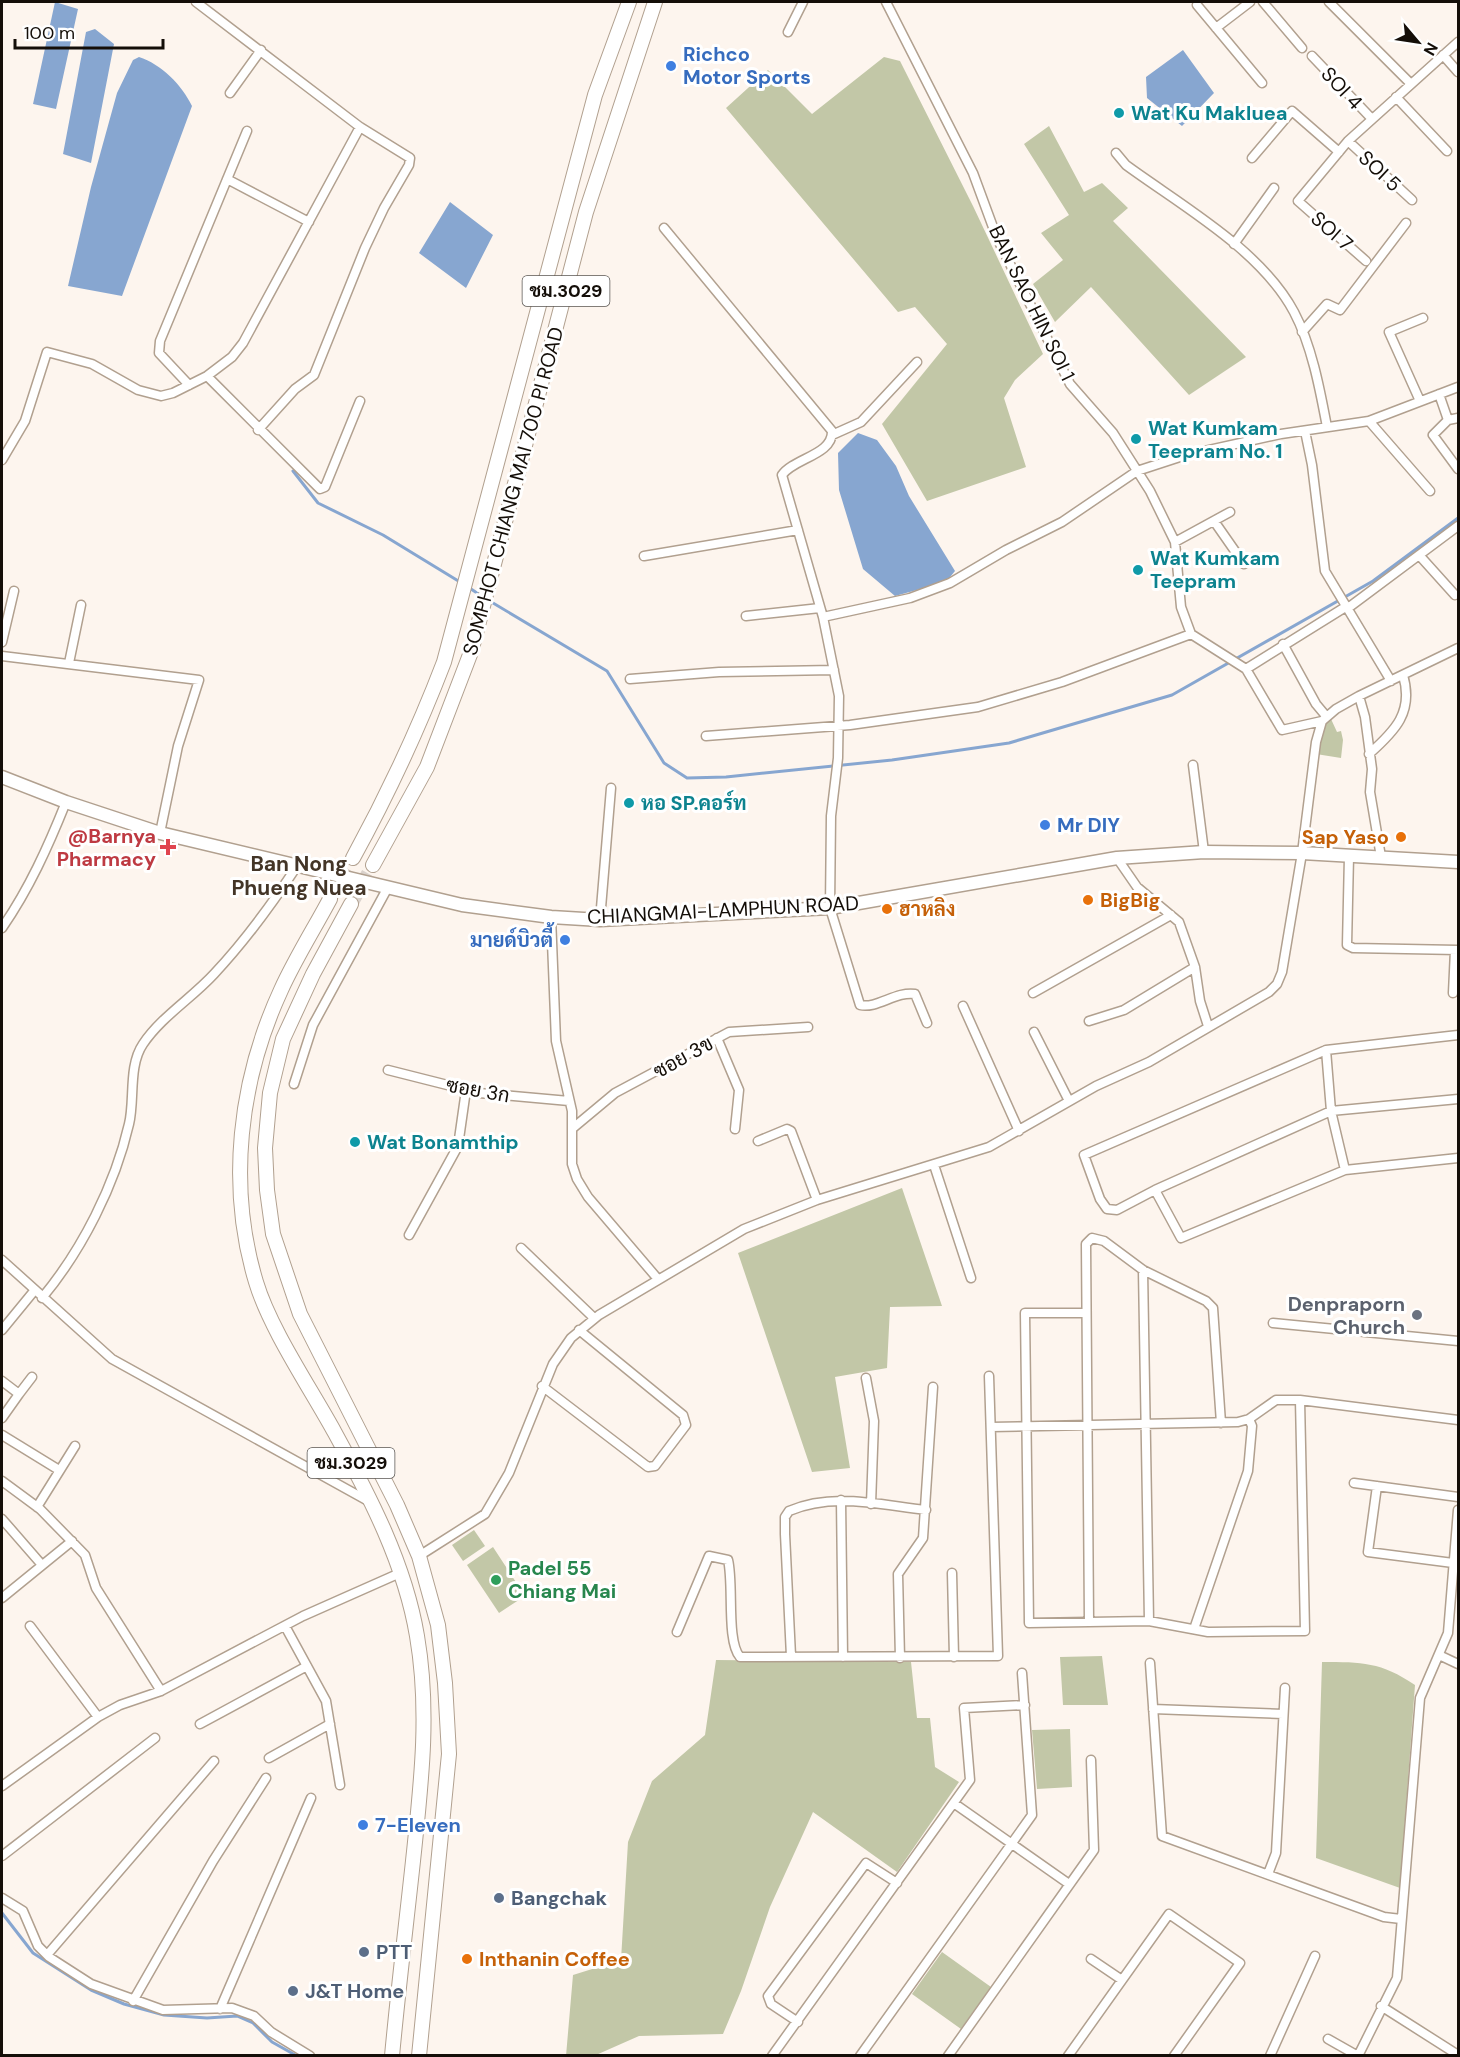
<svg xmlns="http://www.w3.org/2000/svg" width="1460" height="2057" font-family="'DM Sans',Sarabun,sans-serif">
<rect width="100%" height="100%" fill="#fdf5ee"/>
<path fill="#c2c7a7" d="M884,57L900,61L973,206L1043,354L1015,380L1004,398L1026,467L927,501L882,424L947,344L915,307L898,312L726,108L768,70L812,114Z
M1049,126L1084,192L1102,183L1128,208L1113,221L1246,357L1189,395L1091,287L1055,322L1033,284L1063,260L1041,233L1069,215L1024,144Z
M1331,719L1337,732L1341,731L1343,740L1341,758L1316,754L1317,729Z
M902,1188L942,1306L890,1307L887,1368L835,1377L850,1468L812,1472L738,1253Z
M474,1530L485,1546L463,1561L452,1545Z
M493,1547L525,1596L499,1613L467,1565Z
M1102,1656L1108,1705H1063L1060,1657Z
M716,1660L911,1662L917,1718H930L935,1767L959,1782L897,1872L813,1812L770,1907L741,1991L723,2034L639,2036L596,2055L566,2056L573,1975L621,1960L628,1842L652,1781L705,1735Z
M1322,1662C1362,1662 1381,1662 1415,1685L1400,1888L1316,1858Z
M1070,1729L1072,1787L1037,1789L1032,1730Z
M942,1952L991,1987L961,2029L912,1994Z"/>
<path fill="#87a6d0" d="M55,2L78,9L56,109L33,104Z
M95,29L114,44L91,163L63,154L86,32Z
M1183,50L1214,93L1182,126L1147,98L1146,77Z
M139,57C161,64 182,85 192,106L122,296L68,286L91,187L117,93L133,60Z
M450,202L493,235L466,288L419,253Z
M858,433L877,440L896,466L909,496L955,571L946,582L895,596L863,569L839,490L838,453Z"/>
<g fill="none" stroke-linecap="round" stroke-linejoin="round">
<path stroke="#87a6d0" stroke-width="3" d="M293,471L318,503L383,535L460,582
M468,587L480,595
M488,600L607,671L664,763L687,778L726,777L892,760L1009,743L1172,695L1373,581L1458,518
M2,1913L33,1953L91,1990L124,2004L164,2015L207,2018L237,2016L253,2023L272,2042L297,2056"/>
<path stroke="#dad2cc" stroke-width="14" stroke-dasharray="14 7" stroke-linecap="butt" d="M330,899L353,858
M351,904L373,865"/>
<defs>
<path id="minor" d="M196,2L360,127L410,158L409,165L384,208L365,248L314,375L295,389L258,430
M886,2L973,173L997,238L1070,384L1113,433L1150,491L1175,542L1181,607L1191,634L1246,669L1282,730L1322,721
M1263,2L1302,48
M1329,2L1411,84
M1197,5L1262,83
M1216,28L1250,2
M788,32L803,2
M1443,55L1458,72
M1312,56L1372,119
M230,93L261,50
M1396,97L1447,151
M1348,141L1412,200
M1116,153L1126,165C1182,206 1261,250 1294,312C1312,346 1320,390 1327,427
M1252,158L1292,111L1339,152
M227,179L309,222
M664,228L832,431C833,455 794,458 782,475L823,617L839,696L838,758L831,816L830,908L860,1005C877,1009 896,991 915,994L927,1023
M1234,244L1274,188
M1366,261L1298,201L1348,141L1458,42
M1302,332L1327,304L1340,310L1406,223
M207,376L320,489L325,487L360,401
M189,385L159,353L160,341L247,131
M1439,394L1448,420L1433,435L1458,469
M1420,401L1389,332L1423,318
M1448,420L1458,418
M1369,421L1430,491
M1305,431L1312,465L1325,571L1391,681
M832,435L861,422L917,362
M2,460L25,421L47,352L92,364L138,390L161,396L173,393L207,376L232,357L243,343L360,127
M1214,521L1244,564
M1175,542L1230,512
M1419,555L1455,595
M644,556L798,530
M1348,608L1458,526
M746,616L820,608
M823,617L910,598L950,583L1006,550L1062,522L1137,471L1186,455L1281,434L1369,421L1458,387
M2,642L14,591
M1283,644L1316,704L1326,716
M2,656L199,680L178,746L160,833
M69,663L81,605
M1246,669L1347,606
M630,679L719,672L834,670
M1359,696L1365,717L1372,769L1370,792L1381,857
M706,736L850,725L978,707L1062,682L1191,634
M1369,754C1395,731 1414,712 1403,675
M1193,765L1204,852
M1349,856L1347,945L1353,948L1458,950
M1117,858L1137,887L1179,922L1195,967L1200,1001L1208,1026
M551,917L556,1041L572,1111V1164L577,1179L588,1197L657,1278
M600,920L611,788
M2,928C29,889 48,847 66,802
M1033,993L1171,915
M1453,993L1455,950
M963,1006L1019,1131
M1089,1021L1124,1010L1195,967
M1034,1032L1069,1101
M1458,1035L1326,1050L1084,1155L1100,1199L1107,1209L1117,1210L1155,1190L1331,1111L1458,1099
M717,1038L739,1090L735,1129
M1326,1050L1331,1111L1345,1170
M388,1070L479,1093L569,1101
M294,1084L313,1025L387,889
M573,1128L615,1093L729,1032L808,1027
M758,1141L787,1129L791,1131L817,1200
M934,1165L971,1278
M1155,1190L1181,1238L1345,1170L1458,1158
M409,1235L458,1146L466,1090
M521,1248L594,1318
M2,1260L112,1359L370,1502
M1143,1270L1149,1621
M42,1298C82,1250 115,1185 129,1124C135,1100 128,1066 143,1044C161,1017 192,998 214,974C245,941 272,904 297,866
M1086,1313H1025L1029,1623L1149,1621L1208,1632L1305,1631L1300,1400
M1273,1323L1458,1341
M2,1330L34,1291
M866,1378L874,1421L871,1504
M2,1381L19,1394L2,1418
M542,1386L648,1467L655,1466L686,1425L683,1415L579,1330
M19,1394L32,1377
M991,1427L1238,1422L1249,1419L1276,1400H1300L1458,1420
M2,1435L59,1470
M2,1481L40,1509L85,1555L96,1588L161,1691
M1354,1483L1458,1497
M1377,1486L1368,1552L1453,1563
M841,1500L843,1657
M37,1507L75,1446
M2,1519L42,1565
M419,1556L485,1514L509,1473L553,1364L571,1338L599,1315L744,1229L817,1200L989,1147L1096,1086L1149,1062L1269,992L1277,984L1282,972L1302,853L1316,742L1322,721L1336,709L1359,696L1458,648
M952,1573L954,1657
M2,1598L72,1541
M1089,1621L1086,1244L1092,1238L1104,1241L1143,1270L1206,1301L1213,1308L1221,1423
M30,1626L98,1717
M285,1626L326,1701L340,1785
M1194,1629L1248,1471L1252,1426L1249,1419
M677,1632L709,1556L728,1560C734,1584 726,1641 740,1657L998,1656L989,1376
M1439,1655L1458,1664
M791,1656L785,1534V1517L789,1511C833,1492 880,1505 926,1510
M900,1658L898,1574L923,1538L933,1387
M1150,1663L1162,1836L1384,1917L1401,1919
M1153,1709L1283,1714
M200,1724L307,1666
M269,1758L330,1724
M2,1786L98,1717L120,1705L161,1691L303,1616L400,1573
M955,1804L1069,1884
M2,1856L155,1738
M1268,1874L1276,1853L1285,1688
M2,1898L23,1911L38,1946L49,1957L91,1984L163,2010L232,2008L254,2016L271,2032L310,2056
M47,1955L214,1761
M1091,1959L1122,1980
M133,2001L213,1861L266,1778
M1381,2006L1458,2055
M220,2009L311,1798
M798,2022L771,2004L768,1996L866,1863L897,1883
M1328,2039L1358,2056
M772,2056L970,1780L964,1708L1025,1705
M860,2056L1032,1815L1022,1673
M948,2056L1094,1850L1091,1760
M1068,2056L1169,1914L1240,1963L1174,2056
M1270,2056L1315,1956
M1358,2056L1397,1978L1420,1698L1448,1633L1458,1510"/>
<path id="secondary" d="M2,777L66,802L160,833L462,905L551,917L600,920L830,908L1117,858L1204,852L1302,853L1458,862"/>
<path id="primary" d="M353,858C388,794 418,730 444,662L595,95L629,2
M373,865L427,767L471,652L586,212L655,2
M330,899C314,929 295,959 281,990C239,1081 227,1186 256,1282C270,1329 311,1389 335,1433C370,1497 405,1564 417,1636C430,1712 421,1785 413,1861C406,1926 398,1991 392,2056
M351,904L313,974L283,1039L270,1093L265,1148L267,1190L273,1234L300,1314L397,1505L419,1556L438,1625L445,1683L449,1754L419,2056"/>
</defs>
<use href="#minor" stroke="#b1a08f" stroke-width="11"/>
<use href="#secondary" stroke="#b1a08f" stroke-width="15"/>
<use href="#primary" stroke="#b1a08f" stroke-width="16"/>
<use href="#minor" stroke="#fff" stroke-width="8"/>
<use href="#secondary" stroke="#fff" stroke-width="12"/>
<use href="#primary" stroke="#fff" stroke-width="14"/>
</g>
<g fill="#3f7fe0" stroke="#fff" stroke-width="2">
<circle cx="671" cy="66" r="6"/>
<circle cx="1045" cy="825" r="6"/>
<circle cx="565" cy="940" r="6"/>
<circle cx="363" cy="1825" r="6"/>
</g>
<g fill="#0f9aa8" stroke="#fff" stroke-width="2">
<circle cx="1119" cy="113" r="6"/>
<circle cx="1136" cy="439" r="6"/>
<circle cx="1138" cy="570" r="6"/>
<circle cx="629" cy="803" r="6"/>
<circle cx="355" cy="1142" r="6"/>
</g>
<g fill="#e8710a" stroke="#fff" stroke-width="2">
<circle cx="1401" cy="837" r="6"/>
<circle cx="1088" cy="900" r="6"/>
<circle cx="887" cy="909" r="6"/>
<circle cx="467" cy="1959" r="6"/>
</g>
<path fill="#e0444e" stroke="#fff" stroke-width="2" d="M165 838h6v6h6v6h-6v6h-6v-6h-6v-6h6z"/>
<circle fill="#6b7280" stroke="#fff" stroke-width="2" cx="1417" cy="1315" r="6"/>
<circle fill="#2e9e5b" stroke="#fff" stroke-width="2" cx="496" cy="1580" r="6"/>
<g fill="#5c6f8a" stroke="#fff" stroke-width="2">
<circle cx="499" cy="1898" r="6"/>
<circle cx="364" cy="1952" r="6"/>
<circle cx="293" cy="1991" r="6"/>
</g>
<g text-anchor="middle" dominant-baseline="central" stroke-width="6" stroke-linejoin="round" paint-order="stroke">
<g fill="#fff" stroke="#5a5652" stroke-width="1.5">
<rect x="522.5" y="276" width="87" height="30" rx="4.5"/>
<rect x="307.5" y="1448" width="87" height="30" rx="4.5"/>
</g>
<g font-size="18" font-weight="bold" fill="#140e08">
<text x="566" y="291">ชม.3029</text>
<text x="351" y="1463">ชม.3029</text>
</g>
<g font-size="20" font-weight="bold" fill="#366cbe" stroke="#fff" text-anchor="start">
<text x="683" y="54">Richco<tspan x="683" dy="23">Motor Sports</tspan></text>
<text x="1057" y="825">Mr DIY</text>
<text x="553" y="940" text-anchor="end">มายด์บิวตี้</text>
<text x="375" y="1825">7-Eleven</text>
</g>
<g font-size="20" fill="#140e08" stroke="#fff">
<text transform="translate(1342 88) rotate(47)">SOI 4</text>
<text transform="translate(1380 171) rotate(43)">SOI 5</text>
<text transform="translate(1332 231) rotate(41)">SOI 7</text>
<text transform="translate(1032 303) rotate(64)">BAN SAO HIN SOI 1</text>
<text transform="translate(513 491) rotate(-75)">SOMPHOT CHIANG MAI 700 PI ROAD</text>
<text transform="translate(723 910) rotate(-3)">CHIANGMAI-LAMPHUN ROAD</text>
<text transform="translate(683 1057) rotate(-29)">ซอย 3ข</text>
<text transform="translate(478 1090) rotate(10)">ซอย 3ก</text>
</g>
<g font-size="20" font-weight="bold" fill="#0d838f" stroke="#fff" text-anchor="start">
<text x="1131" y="113">Wat Ku Makluea</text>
<text x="1148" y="428">Wat Kumkam<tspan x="1148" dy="23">Teepram No. 1</tspan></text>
<text x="1150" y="558">Wat Kumkam<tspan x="1150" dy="23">Teepram</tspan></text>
<text x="641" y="803">หอ SP.คอร์ท</text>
<text x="367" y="1142">Wat Bonamthip</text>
</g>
<g font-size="20" font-weight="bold" fill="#be3a42" stroke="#fff" text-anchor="end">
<text x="156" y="836">@Barnya<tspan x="156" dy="23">Pharmacy</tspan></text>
</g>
<g font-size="20" font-weight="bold" fill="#c56008" stroke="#fff" text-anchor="start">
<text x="1389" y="837" text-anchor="end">Sap Yaso</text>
<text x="1100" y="900">BigBig</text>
<text x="899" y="909">ฮาหลิง</text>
<text x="479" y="1959">Inthanin Coffee</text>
</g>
<g font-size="20" font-weight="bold" fill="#5b616d" stroke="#fff" text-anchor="end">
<text x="1405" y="1304">Denpraporn<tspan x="1405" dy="23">Church</tspan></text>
</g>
<g font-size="20" font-weight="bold" fill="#27864d" stroke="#fff" text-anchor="start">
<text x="508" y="1568">Padel 55<tspan x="508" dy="23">Chiang Mai</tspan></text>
</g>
<g font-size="20" font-weight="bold" fill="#4e5e75" stroke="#fff" text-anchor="start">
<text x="511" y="1898">Bangchak</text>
<text x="376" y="1952">PTT</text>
<text x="305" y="1991">J&amp;T Home</text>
</g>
<g font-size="21" font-weight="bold" fill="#433527" stroke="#fff">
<text x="299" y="864">Ban Nong<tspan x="299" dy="24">Phueng Nuea</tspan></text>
</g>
</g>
<rect width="1460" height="2057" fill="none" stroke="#140e08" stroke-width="6"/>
<g transform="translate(1418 42) rotate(119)" stroke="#ffffff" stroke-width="4.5" paint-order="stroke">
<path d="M0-4.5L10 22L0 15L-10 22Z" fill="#140e08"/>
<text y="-9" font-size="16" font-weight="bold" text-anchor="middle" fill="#140e08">N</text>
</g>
<path d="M15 39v9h148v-9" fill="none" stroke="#140e08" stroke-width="3"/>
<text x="24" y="39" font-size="18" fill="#140e08" stroke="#ffffff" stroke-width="4.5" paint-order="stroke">100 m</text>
</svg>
